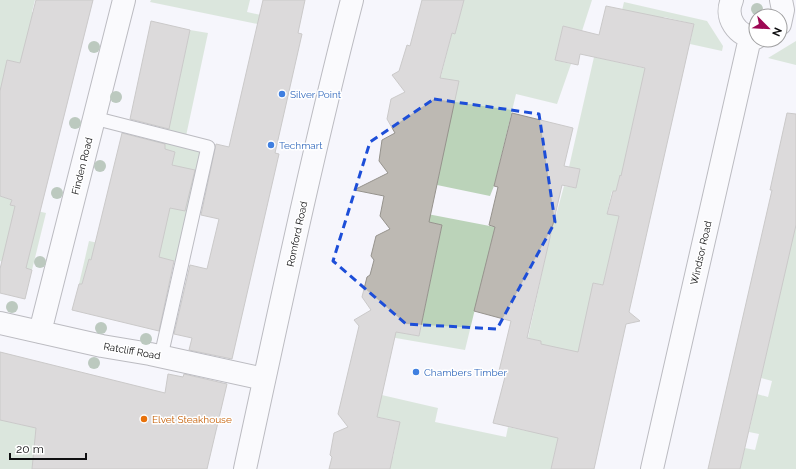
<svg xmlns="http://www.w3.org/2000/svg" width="796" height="469" font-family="Raleway,sans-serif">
<rect width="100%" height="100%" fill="#f6f5fc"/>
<path fill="#bbd3b9" d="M0,0H35L32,12L58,19L44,69L7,60L0,100Z
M151,0H250L247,12L270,17L267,26L150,2Z
M464,0H592L582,31L563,26L555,60L571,64L557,104L516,94L494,186L490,196L437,185L440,169L413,163L458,82L432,76V74L441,76L452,33L455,34Z
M624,2L707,21L723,46L722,51L690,44L694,24L664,17L613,49Z
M190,30L208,33L186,136L168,132Z
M796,41V65L768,58Z
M594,57L652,70L639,96L626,153L627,177L620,175L616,191H612L607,213L619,216L603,285L593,283L596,316L565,407L551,469H390L365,451L393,457L400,422L374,416L373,393L438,408L435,422L506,437L508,427L527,431L536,391L535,371L541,341L528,338L549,241L564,186L576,188L580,169L569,167Z
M150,139L199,151L202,155L177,262L162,258L115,267L89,259L82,284H79L89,241L126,249L172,165L175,152L149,145Z
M0,196L12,200L11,205L46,213L32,270L0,261Z
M417,212L495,227L465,350L390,337L391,331L419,336L442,225L415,219Z
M796,221V469H740L745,448L755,450L759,434L749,432L757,394L768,397L772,381L761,378Z
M43,394L32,469H0V411L9,422L22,425Z"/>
<path fill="#bdb9b3" stroke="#96938d" d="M36,0H93L26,268L32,270L25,299L0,293V269L15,206L10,205L12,200L0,196V91L7,60L20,63Z
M263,0H305L298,33L302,34L275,153L279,154L232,359L189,350L192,338L174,334L190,265L207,269L219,219L201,215L216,144L229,147Z
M422,0H464L455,34L452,33L440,78L459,81L429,222L442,225L419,336L396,332L377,417L400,422L390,469H329L332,457L330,455L334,433L348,427L338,414L359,326L354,320L371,310L362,297L367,277L370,275L374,260L371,256L376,236L390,229L380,216L384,196L354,190L388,173L379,161L382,140L395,133L387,119L391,99L405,92L392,75L399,71L407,45L410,46Z
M606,6L694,24L629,312L640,321L626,324L594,469H551L558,438L493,423L506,373L499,371L511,321L474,311L495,227L489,225L498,187L494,186L512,113L573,128L564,166L580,169L576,188L562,185L527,338L541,341V344L578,352L593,283L603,285L619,216L607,214L613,191H616L620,175L621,176L645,68L580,54L578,65L555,60L563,26L599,35Z
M151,21L190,30L169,129L130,119Z
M787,113L796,114V225L740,469H708L772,190H770Z
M122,133L165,144V149L175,152L172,165L195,170L185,211L170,208L159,257L174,261L159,331L72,310L79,284H82L89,259L91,260Z
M0,352L165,393L168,374L183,377L184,374L227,384L207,469H32L36,428L0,420Z"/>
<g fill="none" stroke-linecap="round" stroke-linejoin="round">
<defs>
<path id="lane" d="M94,118L208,147L161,356"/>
<path id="street" d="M732,0C724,18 737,36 756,38
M780,24L783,10L781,0
M0,323L102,346L150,354L264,379
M40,332L124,0
M652,469L750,38"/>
<path id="primary" d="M245,469C279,312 312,155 352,0"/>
</defs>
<use href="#lane" stroke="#75757b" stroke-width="15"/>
<use href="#street" stroke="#75757b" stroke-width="24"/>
<use href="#primary" stroke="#75757b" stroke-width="24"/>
<use href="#lane" stroke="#fff" stroke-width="13"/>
<use href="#street" stroke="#fff" stroke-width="22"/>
<use href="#primary" stroke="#fff" stroke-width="22"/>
</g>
<g fill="#759377">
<circle cx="757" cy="9" r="6"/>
<circle cx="94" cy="47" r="6"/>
<circle cx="116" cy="97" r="6"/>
<circle cx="75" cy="123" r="6"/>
<circle cx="100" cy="166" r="6"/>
<circle cx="57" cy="193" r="6"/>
<circle cx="40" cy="262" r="6"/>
<circle cx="12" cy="307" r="6"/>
<circle cx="101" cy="328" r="6"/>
<circle cx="146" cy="339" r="6"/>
<circle cx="94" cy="363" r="6"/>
</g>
<path d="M0 0H796V469H0ZM434,99L539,114L555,222L497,329L406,324L333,261L370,142Z" fill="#f6f5fc" fill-opacity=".55" fill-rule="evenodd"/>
<path fill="none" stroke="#1d4ed8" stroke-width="3" stroke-dasharray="8 5" stroke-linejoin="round" d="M434,99L539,114L555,222L497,329L406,324L333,261L370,142Z"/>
<g fill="#3f7fe0" stroke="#fff" stroke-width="1.5">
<circle cx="282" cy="94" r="4"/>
<circle cx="271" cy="145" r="4"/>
<circle cx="416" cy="372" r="4"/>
</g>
<circle fill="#e8710a" stroke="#fff" stroke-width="1.5" cx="144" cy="419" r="4"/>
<g text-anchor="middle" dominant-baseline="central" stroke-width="3" stroke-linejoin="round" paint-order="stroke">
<g font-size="10" fill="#366cbe" stroke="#fff" text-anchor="start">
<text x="290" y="94">Silver Point</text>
<text x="279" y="145">Techmart</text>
<text x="424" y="372">Chambers Timber</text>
</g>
<g font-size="10" fill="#0f0f11" stroke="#fff">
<text transform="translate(82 166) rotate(-76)">Finden Road</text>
<text transform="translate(297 234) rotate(-78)">Romford Road</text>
<text transform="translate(701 253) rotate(-77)">Windsor Road</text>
<text transform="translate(132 351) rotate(10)">Ratcliff Road</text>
</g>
<g font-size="10" fill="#c56008" stroke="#fff" text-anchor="start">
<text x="152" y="419">Elvet Steakhouse</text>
</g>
</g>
<g transform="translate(768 28) rotate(114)"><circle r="19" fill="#ffffff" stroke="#9f9fa0"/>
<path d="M0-3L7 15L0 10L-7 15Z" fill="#9d0753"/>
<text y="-6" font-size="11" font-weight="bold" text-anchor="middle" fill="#0f0f11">N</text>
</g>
<path d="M10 453v6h76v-6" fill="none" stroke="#0f0f11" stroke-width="2"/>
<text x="16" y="453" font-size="12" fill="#0f0f11" stroke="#ffffff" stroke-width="3" paint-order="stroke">20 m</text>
</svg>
